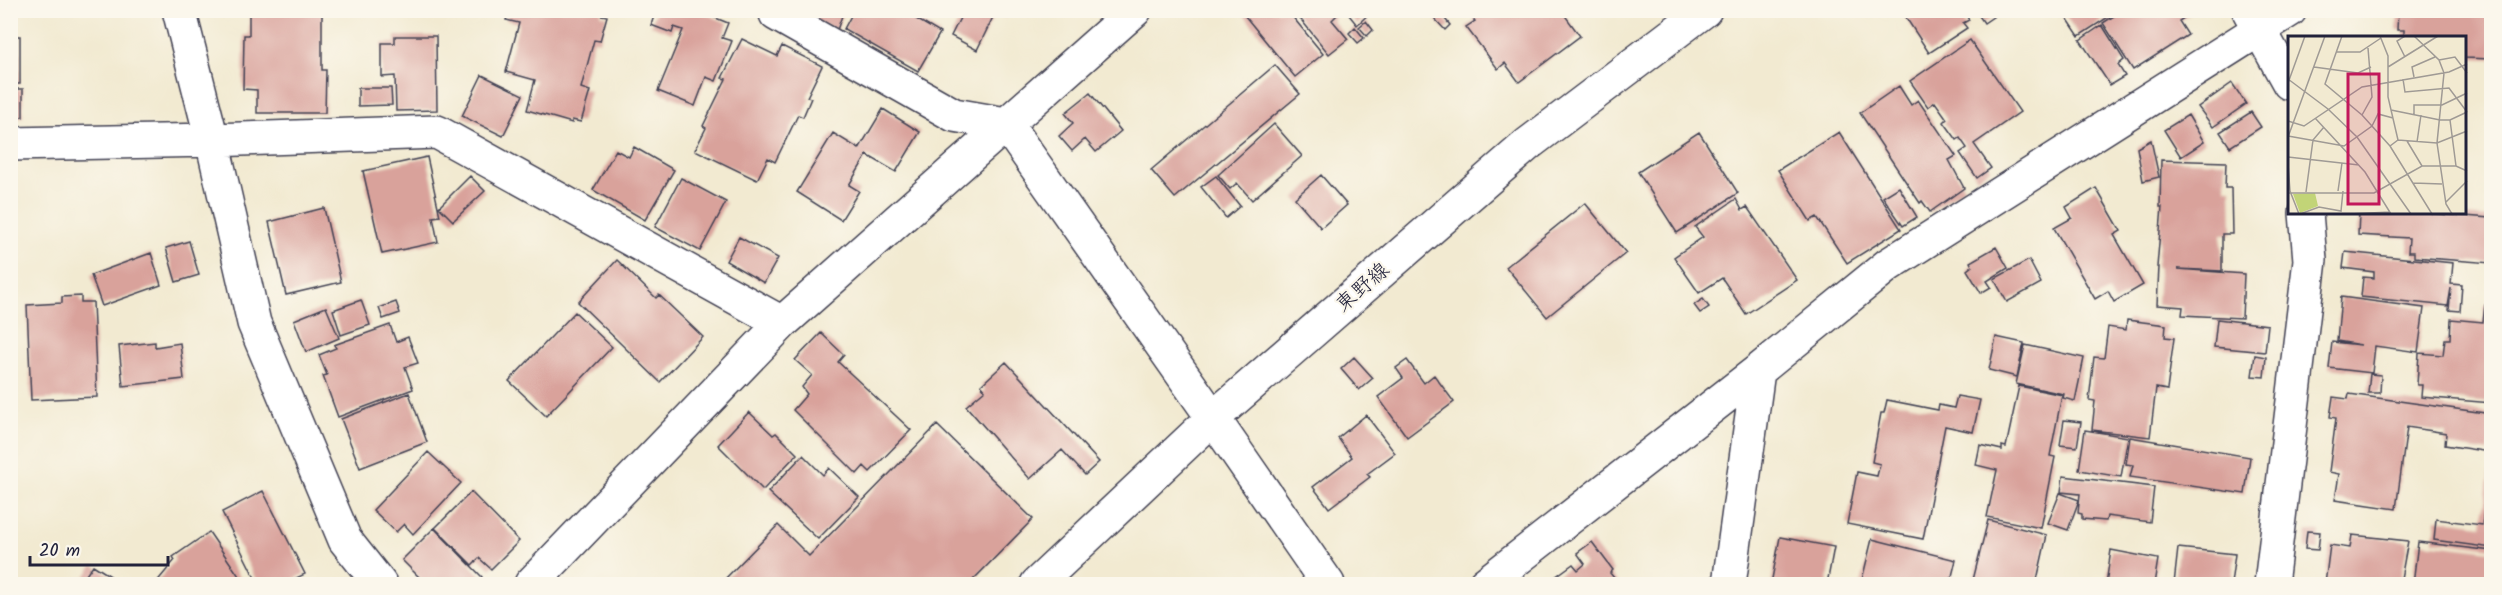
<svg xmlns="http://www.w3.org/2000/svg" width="2502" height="595" font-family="Kalam,'Klee One',sans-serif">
<rect width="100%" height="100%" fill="#fbf7ec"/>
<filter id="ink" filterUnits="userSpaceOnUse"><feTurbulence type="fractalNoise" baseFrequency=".0167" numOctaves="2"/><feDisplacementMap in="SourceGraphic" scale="12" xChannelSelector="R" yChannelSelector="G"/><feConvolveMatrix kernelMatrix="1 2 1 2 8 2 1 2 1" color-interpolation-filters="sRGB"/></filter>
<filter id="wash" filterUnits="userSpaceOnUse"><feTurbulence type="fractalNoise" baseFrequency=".008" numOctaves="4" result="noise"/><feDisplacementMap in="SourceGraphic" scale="24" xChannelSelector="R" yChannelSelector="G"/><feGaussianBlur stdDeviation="1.35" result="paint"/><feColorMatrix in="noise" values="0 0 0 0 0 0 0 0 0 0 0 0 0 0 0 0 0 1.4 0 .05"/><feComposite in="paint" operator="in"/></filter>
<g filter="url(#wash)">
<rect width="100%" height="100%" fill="#f2ead1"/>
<g id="blocks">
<path fill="#d9a29b" d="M249,10H322V70H326L325,113H257V90L243,89L244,35H249Z
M509,10H602L601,15L607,16L600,41L594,40L581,88L590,91L581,122L572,120V123L527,110L535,80L506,72L519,23L506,20Z
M656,10L677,13L678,10H696L728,23L722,38L732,41L716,81L706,77L695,106L658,91L683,30L674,27L672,33L651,25Z
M806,10H844L837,30L803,17Z
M854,10H901L940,33L918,71L844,29Z
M964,10H1010L1006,18L995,13L977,50L951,36Z
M1240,10H1287L1323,54L1295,77Z
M1293,10H1342L1332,20L1348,39L1329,54Z
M1345,10H1373L1357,25Z
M1467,10H1561L1580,36L1519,82L1505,63L1498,69L1466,27L1475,21Z
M1901,10H1963L1969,20L1963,23L1967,28L1929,53Z
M1975,10H2003L1984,23Z
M2058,10H2119L2079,36L2065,15L2063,17Z
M2123,10H2196L2179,21L2188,35L2133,70L2103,23Z
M2398,10H2492V59L2464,58V38H2404V30H2397Z
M1441,14L1450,25L1445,30L1435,19Z
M1366,21L1373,30L1367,36L1359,27Z
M2102,25L2124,60L2118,65L2125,76L2110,85L2080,40Z
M1355,27L1364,38L1358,43L1349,33Z
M10,36H20V84H10Z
M395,36H436L437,110L396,111L395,76L382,77V43H395Z
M742,39L777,56L782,46L822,66L807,97L811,98L803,117L798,115L775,162L768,158L757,180L695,150L706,128L703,126L726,79L722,78Z
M1970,40L2020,112L1974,144L1991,168L1977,178L1960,153L1967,148L1960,138L1957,140L1944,122L1947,119L1935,102L1928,107L1910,81Z
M1275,65L1300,94L1175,198L1151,170Z
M482,75L523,95L503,136L462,116Z
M2232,83L2246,104L2213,127L2198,107Z
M1899,86L1911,105L1918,100L1956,156L1949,160L1964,188L1930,212L1922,201L1920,203L1860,113Z
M358,88H391L392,105L358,106Z
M10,89H23V117H10Z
M1090,93L1121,131L1096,152L1085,139L1072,151L1059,136L1073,123L1065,113Z
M883,109L920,132L896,172L867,155L849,185L859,191L841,220L797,192L833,133L859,149Z
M2251,112L2261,127L2230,147L2220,132Z
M2188,115L2204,142L2181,157L2164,130Z
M1274,124L1302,156L1252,200L1237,183L1230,189L1218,175Z
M1699,132L1738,193L1677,233L1638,172Z
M1839,132L1901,229L1847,263L1817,217L1810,221L1778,170Z
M2151,140L2159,177L2143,181L2137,148Z
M634,147L674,170L645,220L593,190L616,150L629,157Z
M427,157L440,216L433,217L438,242L382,254L363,171Z
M2161,160L2226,162L2225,188H2231L2232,234H2222V271L2178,269L2244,274L2242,318L2182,315L2183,307L2157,305L2159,267H2157L2162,207H2160Z
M1321,175L1347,205L1321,228L1295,198Z
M470,176L485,191L453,221L439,207Z
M1216,176L1240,206L1226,218L1201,187Z
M681,178L726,202L700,251L655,227Z
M1899,187L1917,217L1903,226L1883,197Z
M2096,188L2121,231L2114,235L2143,285L2114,302L2108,291L2095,299L2054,228L2072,218L2066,207Z
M1736,199L1742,210L1747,207L1797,280L1746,314L1722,278L1699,293L1674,257L1703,237L1695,227Z
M1585,203L1626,253L1547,317L1506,267Z
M324,208L341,282L286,295L269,222Z
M2359,213H2426L2490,218L2492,263L2414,257V252H2408L2409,238L2358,235Z
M739,237L778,258L764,283L726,261Z
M189,241L199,275L176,282L166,248Z
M1996,247L2008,268L1987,281L1991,287L1981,293L1967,270L1972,266L1970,262Z
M2345,252L2453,263L2451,284L2462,285L2460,311L2449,310L2451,288L2448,306L2361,297L2363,277L2374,278V272L2343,268Z
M151,253L161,285L102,306L91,275Z
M617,260L656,298L659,295L703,337L660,382L578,302Z
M2029,260L2041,283L2007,302L1994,279Z
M81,296V302H93L97,397L31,400L27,305L62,303V297Z
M2341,297L2424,308L2418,352L2375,346L2372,373L2329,368L2332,342L2361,345L2337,341Z
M1703,299L1709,307L1700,313L1694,305Z
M361,300L370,325L341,335L333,310Z
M396,302L400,313L383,319L379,308Z
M2485,305H2492V403L2421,397L2422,385H2417L2419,353L2443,355L2445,339H2450L2451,319L2483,322Z
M326,307L339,338L306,352L294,320Z
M575,312L612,347L546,416L509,381Z
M2217,319L2268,325L2265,352L2214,347Z
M2127,320L2166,325L2165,337L2174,338L2167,390L2156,388L2150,437L2092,430L2095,401L2089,400L2094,357L2104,358L2108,327L2126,330Z
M390,325L396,342L408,337L418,363L405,367L413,389L338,417L323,376L327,375L319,355L336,348L334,345Z
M821,333L844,355L838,362L911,430L870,472L864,466L857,474L793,410L807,394L802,387L812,375L795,360Z
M1996,337L2024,343L2017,377L1989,370Z
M155,342V347L180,343L184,379L123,386L119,346Z
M2025,345L2084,358L2075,401L2063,398L2064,394L2016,384Z
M2255,355L2266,357L2264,377L2252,376Z
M1354,357L1373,378L1359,390L1341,369Z
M1407,360L1424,383L1434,375L1454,402L1407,437L1378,397L1403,378L1396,368Z
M1006,362L1099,462L1085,475L1062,450L1030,479L966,406L985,390L981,385Z
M2370,374L2381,375L2380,393H2368Z
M2019,386L2062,395L2050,456L2055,457L2041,528L1987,517L1997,470L1976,465L1980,445L2002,450V446L2006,447Z
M409,393L427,442L360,468L341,419Z
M2349,394L2492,414L2489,452L2445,445L2446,433L2407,427L2396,509L2335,500L2339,474L2329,472L2336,418L2330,417L2333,397L2348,399Z
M1957,396L1980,400L1973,432L1945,426L1923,539L1847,524L1857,472L1877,476L1880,464L1872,462L1881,413H1884L1887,400L1938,410L1939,405L1954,408Z
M749,412L773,435L776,433L797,454L763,490L718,445Z
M1366,415L1395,453L1367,474L1370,477L1329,508L1313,487L1352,457L1338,438Z
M2064,420L2081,422L2077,447L2060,445Z
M937,425L1033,519L969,584H720L778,525L809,556Z
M2085,430L2128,437L2121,477L2079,470Z
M2130,437L2250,457L2245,494L2130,477L2133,465L2126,464Z
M428,452L461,483L413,534L404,524L396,532L373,510Z
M803,455L823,475L829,468L859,497L818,539L768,492Z
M2490,465L2492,548L2434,540L2436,519L2482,525Z
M2063,476L2154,487L2150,522L2107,516L2106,521L2082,519V514L2078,513L2080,494L2061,492Z
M263,491L305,574L284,584H258L222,512Z
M471,492L519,541L491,569L479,558L472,565L435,528Z
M2060,493L2079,500L2068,530L2048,523Z
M1988,520L2047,535L2037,580L2044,582L2043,584H1972Z
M434,528L482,577L475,584H426L402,560Z
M2307,531L2320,532L2318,550L2305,549Z
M209,532L241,579L233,584H155L175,560L173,557Z
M2352,535L2408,541L2400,584H2325L2330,545L2350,548Z
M1780,537L1834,547L1827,584H1771Z
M1872,539L1956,560L1950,584H1861Z
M1592,542L1613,570L1610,573L1619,584H1550L1548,582L1573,564L1578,570L1585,564L1577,553Z
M2418,542L2492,551V584H2413Z
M2178,548L2235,554L2231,584H2174Z
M2111,550L2158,559L2154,584H2106Z
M93,565L123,584H80Z"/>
</g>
</g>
<g filter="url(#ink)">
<use href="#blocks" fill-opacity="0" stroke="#414052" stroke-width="1.5"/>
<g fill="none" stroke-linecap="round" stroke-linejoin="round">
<defs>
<path id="minor" d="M179,10L212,140L254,323L345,540L380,584
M777,10L776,14L954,115L1006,124L1213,418L1328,584
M2249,11L2289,83
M10,144L212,140L437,132L782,323
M531,584L782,323L1135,10
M1037,584L1213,418L1528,144L1705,10
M1485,584L1758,371L1888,265L2290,10
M1729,584L1758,371
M2271,584L2310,260L2306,213"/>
</defs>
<use href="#minor" stroke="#414052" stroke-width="36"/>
<use href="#minor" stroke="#fff" stroke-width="33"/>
</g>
</g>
<g text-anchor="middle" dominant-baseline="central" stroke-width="4.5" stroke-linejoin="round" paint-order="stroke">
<g font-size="21" fill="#22223b" stroke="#fbf7ec">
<text transform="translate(1363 288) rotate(-41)">東野線</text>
</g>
</g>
<g transform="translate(2288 36)">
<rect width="178" height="178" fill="#f2ead1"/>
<path d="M27,157L30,170L12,177L5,158Z" fill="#c2d477"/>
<path fill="none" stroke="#9f9a95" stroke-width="1.5" d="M54,0L37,48L74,79L102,110L144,178M92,0L100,20V61L110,104M117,0L109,5L117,21M126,0L151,24L156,37L149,107L158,168L164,178M48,16H72L93,2M151,24L167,21L179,37M26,31L70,37L83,31M100,31L150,0M126,41L124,31L147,21M0,43L40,73L69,101L123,178M115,43L117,56L161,52L179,76M0,47L17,0M103,74L152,84H162L179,76M126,78V69H154L179,57M74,79L84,61L80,12M27,82L77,136L103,178M162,84L168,130M0,85L16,90L74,51L161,36L179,28M0,100L56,110L84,90L90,78L105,82M0,101L37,0M119,105L134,130M129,106L133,79M102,110L110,104L149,107L179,95M0,121L71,129M0,128L2,155L11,178M125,147L154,148M50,155L54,127M18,156L25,104L36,91M0,157H86L134,130H168L179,135M158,166L179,145M12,178L31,171L53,175L55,155M61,178L102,176"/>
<path fill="#c2185b" fill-opacity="0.15" stroke="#c2185b" stroke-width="3" d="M60,38H91V168H60Z"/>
<rect width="178" height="178" fill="none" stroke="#22223b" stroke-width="3"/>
</g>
<rect width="2502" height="595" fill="none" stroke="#fbf7ec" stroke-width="36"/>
<path d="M30 556v9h138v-9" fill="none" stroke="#22223b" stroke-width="3"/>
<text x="39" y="556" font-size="18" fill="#22223b" stroke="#fbf7ec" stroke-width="4.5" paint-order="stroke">20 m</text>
</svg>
